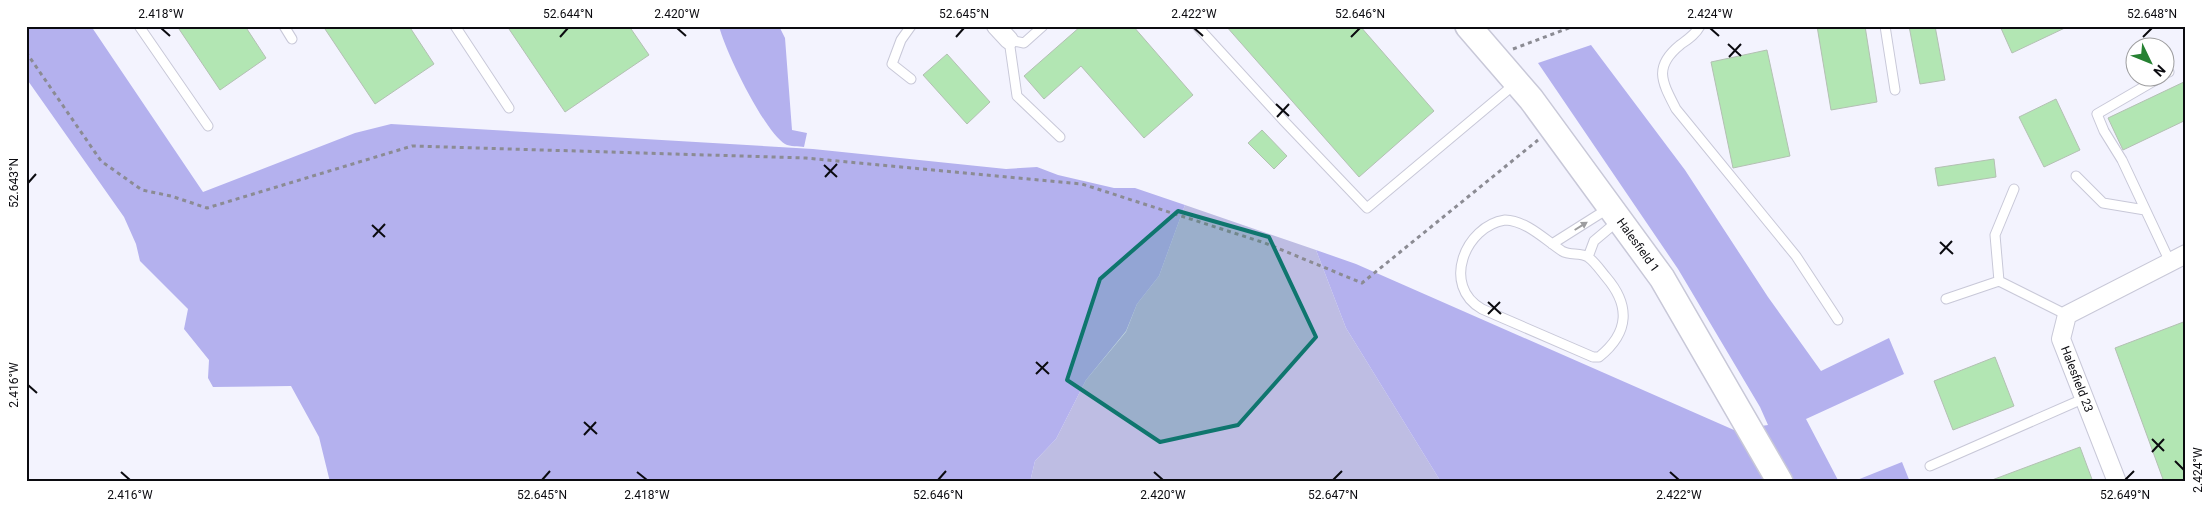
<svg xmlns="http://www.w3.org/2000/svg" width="2212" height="508" font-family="Roboto,sans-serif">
<rect width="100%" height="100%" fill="#f3f3fe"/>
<path fill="#bebde3" d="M1185,205L1316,250L1346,328L1441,482H1030L1035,461L1056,439L1086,380L1126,332L1137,304L1159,276Z"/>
<path fill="#b4b1ee" d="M26,26H91L203,192L355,133L391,124L813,149L1006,169L1037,167L1058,175L1114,188H1135L1185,205L1159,276L1137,304L1126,331L1086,380L1056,439L1035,461L1030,482H330L319,437L291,386L213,387L208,378L209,360L184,329L188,309L140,261L136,244L124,217L26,78Z
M719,26H779L785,38L792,130L807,133L804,147C799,146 790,147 785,144C764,131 725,51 719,26Z
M1591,45L1685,170L1768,297L1821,371L1889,338L1904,374L1806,419L1839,482H1441L1346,328L1316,250L1356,264L1734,430L1768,425L1760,407L1678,269L1538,63Z
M1902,462L1910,482H1852Z"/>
<path fill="#b2e6b3" stroke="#b3c0b3" d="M177,26H245L266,58L220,90Z
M323,26H409L434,64L375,104Z
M507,26H629L649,55L565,112Z
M1081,26H1133L1193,95L1144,138L1081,66L1044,99L1024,76Z
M1226,26H1360L1434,111L1359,177Z
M1817,26H1865L1877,102L1831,110Z
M1909,26H1935L1945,80L1920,84Z
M2000,26H2069L2012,53Z
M1767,50L1790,156L1733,168L1711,62Z
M947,54L990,102L967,124L923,75Z
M2186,81V120L2123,150L2108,118Z
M2056,99L2080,150L2044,167L2019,117Z
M1262,130L1287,156L1274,169L1248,143Z
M1994,159L1996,177L1938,186L1935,168Z
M2186,321V482H2164L2115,348Z
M1995,357L2014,406L1953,430L1934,381Z
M2080,447L2093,482H1993L1992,480Z"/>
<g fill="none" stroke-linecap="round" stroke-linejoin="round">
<defs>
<path id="lane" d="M139,26L208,126
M284,26L292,39
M455,26L509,108
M1043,26L1024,43L1009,40L1017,96L1060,137
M1197,26L1284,121L1367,208L1516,83
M1700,26C1695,35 1688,39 1680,45C1653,67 1662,82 1676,109L1796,256L1838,320
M1885,26L1895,90
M2164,74L2169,72
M2159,78L2097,114L2104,131L2122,160L2170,262
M911,79L892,64L901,40L911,26
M2076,176L2103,203L2145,210
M1505,220C1527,221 1544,239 1562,251C1570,256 1580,252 1588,257C1595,262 1601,271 1606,277C1630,305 1630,332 1599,357H1593L1482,309C1441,286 1465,226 1505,220Z
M1552,244L1609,208
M1588,257L1594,241L1619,220
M1999,281L1995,235L2014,189
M1946,299L1999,281L2067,315
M1930,466L2085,398"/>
<path id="street" d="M996,26L1009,40
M2117,482L2061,339L2067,315L2186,254"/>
<path id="secondary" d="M1468,26L1531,99L1662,278L1780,482"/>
</defs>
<use href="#lane" stroke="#c8c8d8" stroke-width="11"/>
<use href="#street" stroke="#c8c8d8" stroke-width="20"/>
<use href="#secondary" stroke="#c8c8d8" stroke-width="28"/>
<path stroke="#8b8b93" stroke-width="3" stroke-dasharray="4 4" stroke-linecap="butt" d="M1513,49L1574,26
M26,52L101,161L142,190L171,196L207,208L412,146L806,158L1082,184L1265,243L1362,283L1538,140"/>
<use href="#lane" stroke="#fff" stroke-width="9"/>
<use href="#street" stroke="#fff" stroke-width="18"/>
<use href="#secondary" stroke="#fff" stroke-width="25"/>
</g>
<defs><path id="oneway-solid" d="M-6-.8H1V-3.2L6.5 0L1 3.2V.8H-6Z" transform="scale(1.25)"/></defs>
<use fill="#9d9d9f" href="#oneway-solid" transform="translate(1581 226) rotate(-32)"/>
<path fill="#0f766e" fill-opacity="0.2" stroke="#0f766e" stroke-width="4" stroke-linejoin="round" d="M1178,211L1269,237L1316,337L1238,425L1160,442L1067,380L1100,279Z"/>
<path fill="none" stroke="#0b0b10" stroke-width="2" d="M161,28L170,36M677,28L686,36M1194,28L1203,36M1710,28L1719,36M560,37L568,28M956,37L964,28M1351,37L1360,28M2143,37L2152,28M1728,44L1741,56M1729,57L1741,44M1276,104L1289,116M1277,117L1289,104M824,165L837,177M825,177L837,164M28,183L36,174M372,225L385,237M373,237L385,224M1940,242L1953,254M1940,254L1952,241M1488,302L1501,314M1488,314L1500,302M1036,362L1049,374M1036,374L1048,362M28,385L37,393M584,422L597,434M584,435L596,422M2152,439L2164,451M2152,452L2164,439M2175,461L2184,470M121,472L130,480M637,472L647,480M1154,472L1163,480M1670,472L1679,480M542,480L550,471M938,480L946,471M1333,480L1342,471M2125,480L2134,471"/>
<g text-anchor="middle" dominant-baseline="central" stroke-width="4" stroke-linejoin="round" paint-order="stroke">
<g font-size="12" fill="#0b0b10" stroke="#fff">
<text transform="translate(1638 245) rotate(54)">Halesfield 1</text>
<text transform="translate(2077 379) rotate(69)">Halesfield 23</text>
</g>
</g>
<rect width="2212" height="508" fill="none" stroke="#ffffff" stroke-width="55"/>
<g transform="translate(2150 62) rotate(133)"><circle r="24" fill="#ffffff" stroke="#9d9d9f"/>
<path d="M0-4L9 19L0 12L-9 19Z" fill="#268132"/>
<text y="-8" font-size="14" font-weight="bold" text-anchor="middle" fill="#0b0b10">N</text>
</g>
<rect x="28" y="28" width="2156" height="452" fill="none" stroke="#0b0b10" stroke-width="2"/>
<g font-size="12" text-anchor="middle" fill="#0b0b10">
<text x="161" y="18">2.418°W</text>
<text x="568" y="18">52.644°N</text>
<text x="677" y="18">2.420°W</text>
<text x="964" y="18">52.645°N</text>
<text x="1194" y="18">2.422°W</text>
<text x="1360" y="18">52.646°N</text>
<text x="1710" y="18">2.424°W</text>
<text x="2152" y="18">52.648°N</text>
<text transform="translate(14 183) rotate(-90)" y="4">52.643°N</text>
<text transform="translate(14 385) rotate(-90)" y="4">2.416°W</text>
<text transform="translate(2198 470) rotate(-90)" y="4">2.424°W</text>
<text x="130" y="499">2.416°W</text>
<text x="542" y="499">52.645°N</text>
<text x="647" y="499">2.418°W</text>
<text x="938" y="499">52.646°N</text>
<text x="1163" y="499">2.420°W</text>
<text x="1333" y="499">52.647°N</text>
<text x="1679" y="499">2.422°W</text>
<text x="2125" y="499">52.649°N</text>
</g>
</svg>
